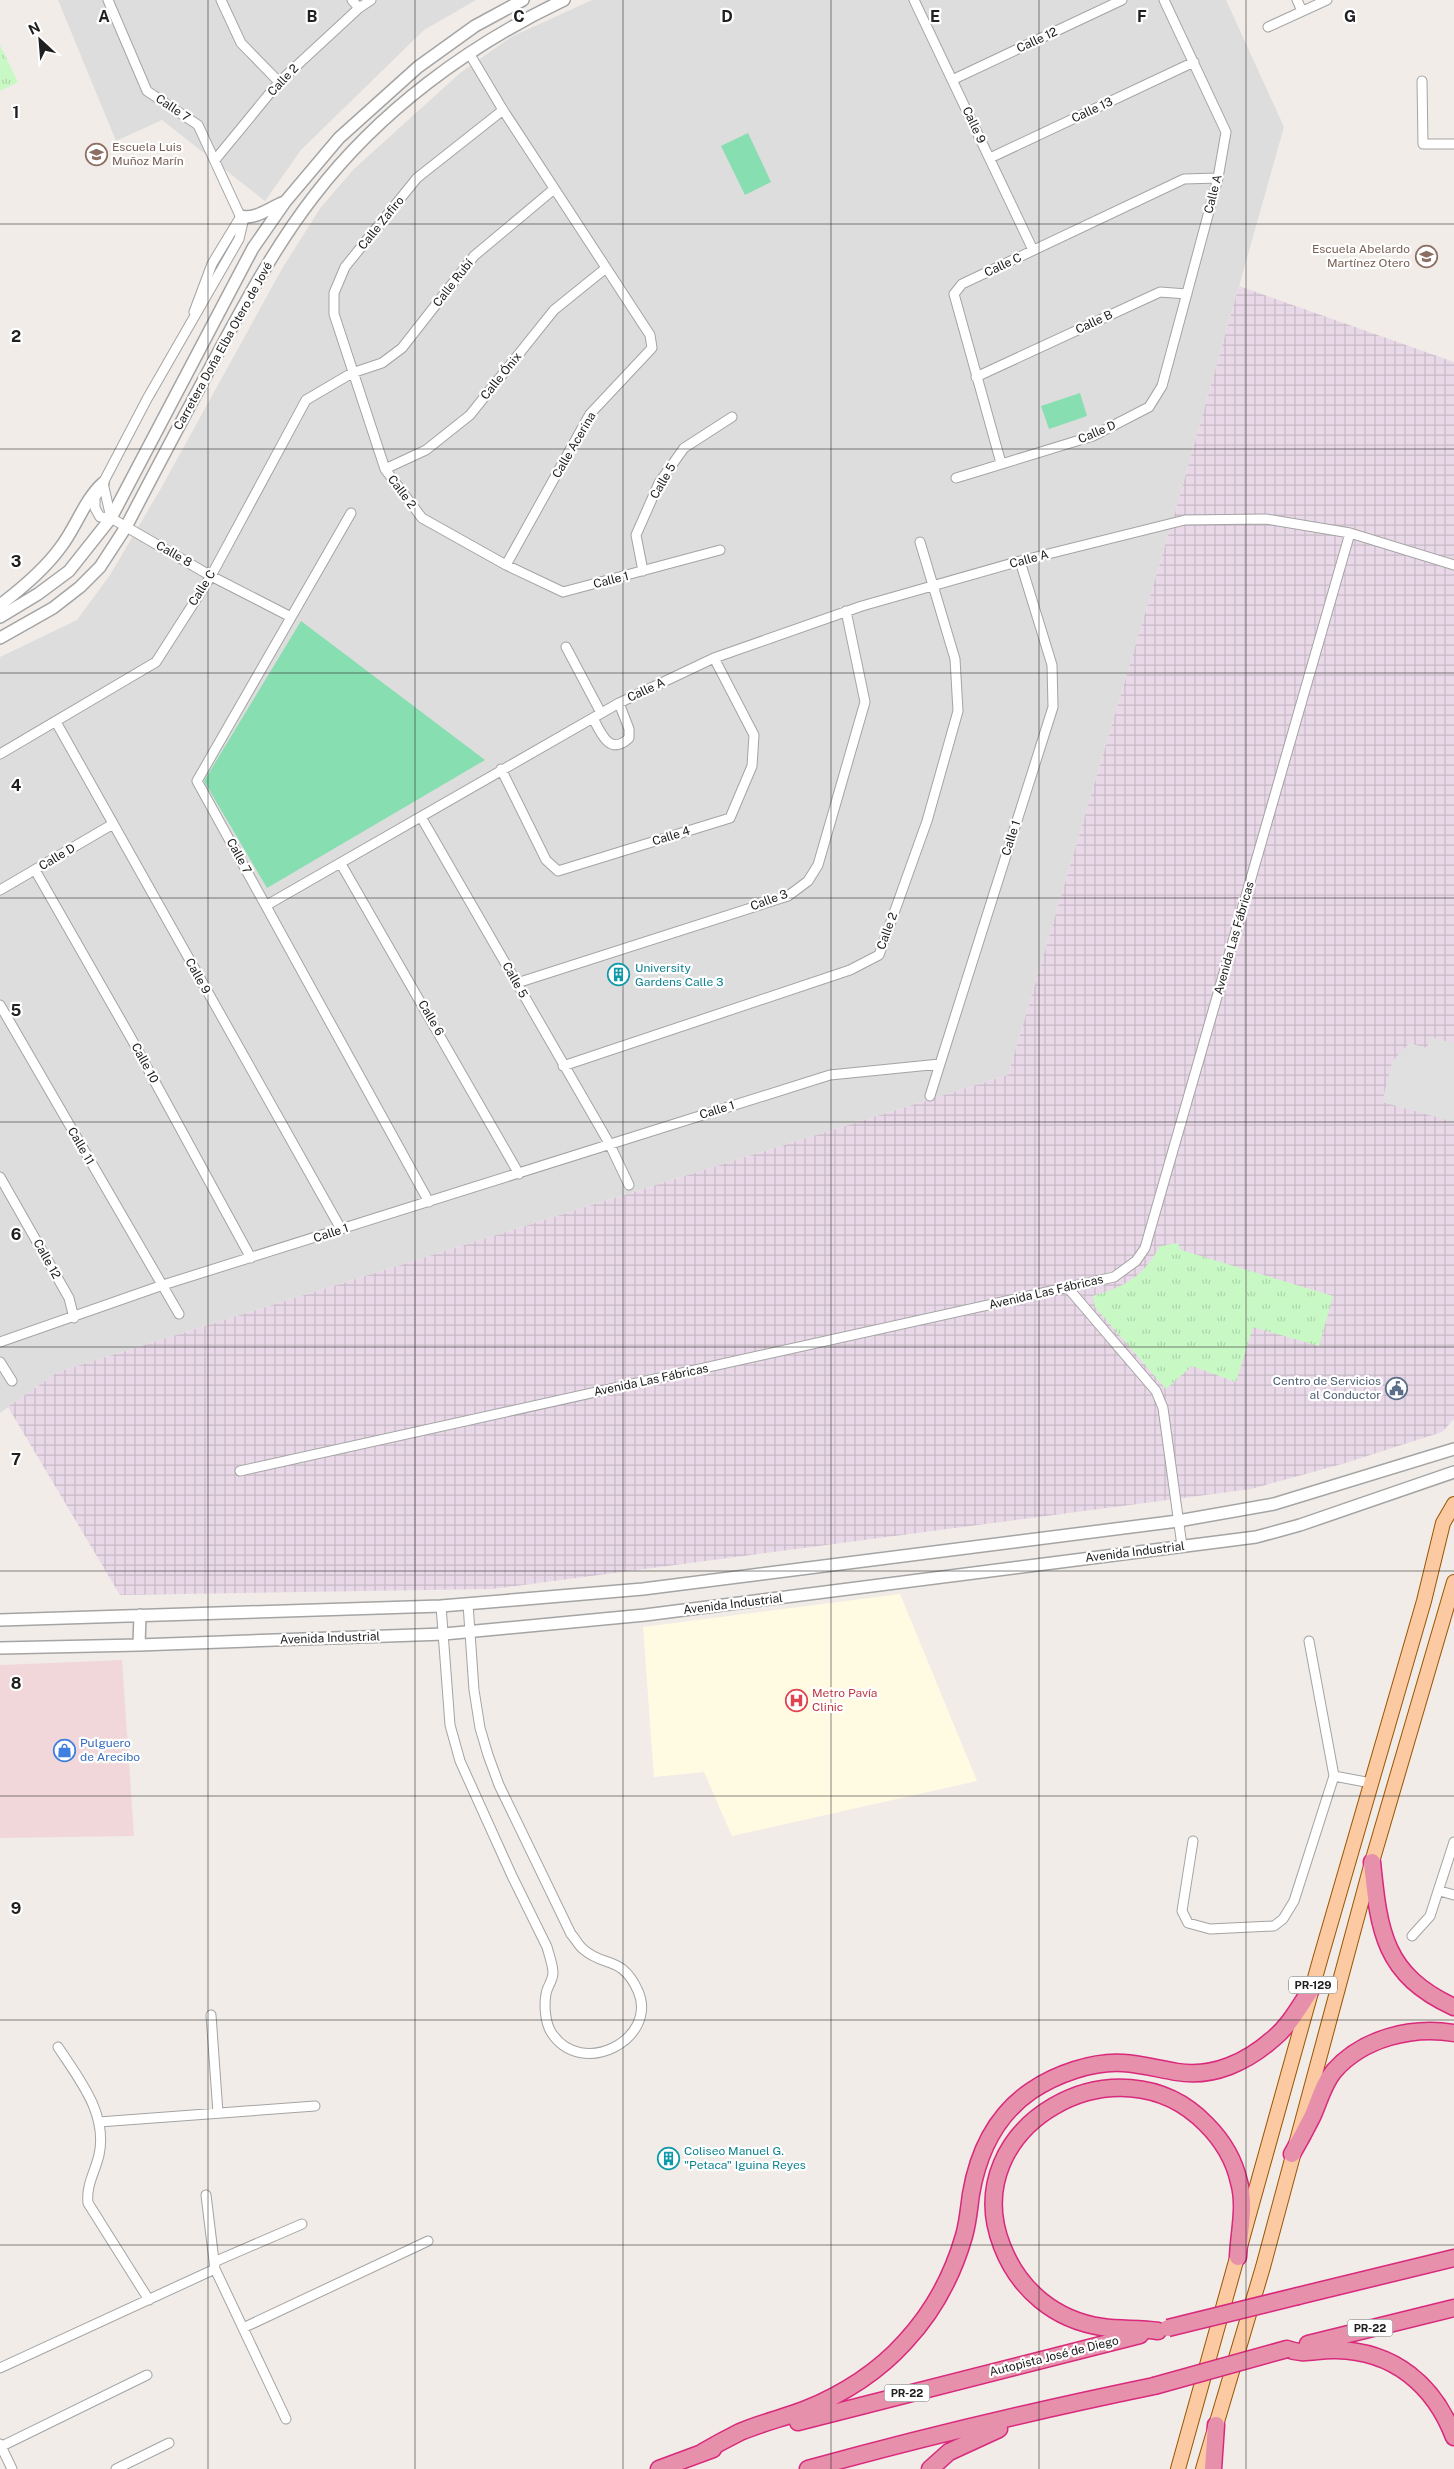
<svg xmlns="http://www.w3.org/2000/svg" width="1454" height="2469" font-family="'Public Sans',sans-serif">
<defs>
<pattern id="industrial-grid" width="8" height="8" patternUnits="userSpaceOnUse" patternTransform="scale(1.25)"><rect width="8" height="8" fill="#e9d9e8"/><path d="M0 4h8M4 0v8" fill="none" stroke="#c8bac7"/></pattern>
<pattern id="park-tufts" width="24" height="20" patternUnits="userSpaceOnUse" patternTransform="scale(1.25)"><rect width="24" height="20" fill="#c8f9c5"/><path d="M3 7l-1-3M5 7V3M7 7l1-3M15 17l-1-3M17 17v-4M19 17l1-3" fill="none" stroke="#acd5a9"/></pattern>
</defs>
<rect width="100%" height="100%" fill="#f1ece7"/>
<path fill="#dedddd" d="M58,0H476L424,30L301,150L265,201L162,120L116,141Z
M592,0H1226L1284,127L1176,509L1008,1075L58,1372L0,1413V657L77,620L110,575L160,490L283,267L321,207L354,169L460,73L511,37Z"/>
<path fill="#f1d7d9" d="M122,1660L134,1836L0,1838V1665Z"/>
<path fill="url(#industrial-grid)" d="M1239,286L1454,362V1419L1442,1432L1342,1464L1251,1489L492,1589L120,1595L8,1407L58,1372L1008,1075L1176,509Z"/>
<path fill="#fffbe2" d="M900,1594L977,1781L732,1836L704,1772L654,1777L643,1627Z"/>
<path fill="url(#park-tufts)" d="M0,45L18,82L0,91Z
M1178,1243L1181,1250L1333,1296L1319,1346L1253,1327L1236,1382L1192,1366L1166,1389L1095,1307L1093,1296C1126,1286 1143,1277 1160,1246Z"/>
<path fill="#86deb1" d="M748,133L771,182L745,195L721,146Z
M1080,393L1087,416L1049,429L1041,406Z
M301,621L485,760L267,888L204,781Z"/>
<path fill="#e0e0e0" d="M1430,1037L1454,1043V1122L1382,1102L1392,1062L1409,1043L1427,1048Z"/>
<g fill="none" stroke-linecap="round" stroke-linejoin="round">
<defs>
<path id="minor" d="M108,0L147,91L198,125L243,222L239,239L147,399L103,483L95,498V508L100,517L111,518L211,576L291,617
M221,0L241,43L279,82
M352,0L359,8
M914,0L1033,250
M1297,0L1302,11
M1268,27L1327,0
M469,53L503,110L650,335L652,348L590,414L506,565
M952,80L1122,0
M1422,81L1423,144H1454
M503,110L417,178L345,267L334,293V314L385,469L422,518L506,565L563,592L720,550
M990,158L1194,62
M215,160L279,82L359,8L371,0
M194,312L212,264L241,216
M976,377L1160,292L1187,294
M1001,463L954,294L962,284L1184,179L1218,178
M385,469L426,450L470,415L554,310L606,268
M956,478L1093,436L1149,407L1162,386L1218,178L1226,132L1164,0
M103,483L111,518
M351,513L197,781L429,1202
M643,571L636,535L659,483L684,448L732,417
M566,647L601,713
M593,718C601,734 610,756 629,738V729L619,703
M56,722L341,1229
M0,754L156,662L211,576L306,400L352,373L382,363L402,348L474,256L554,189
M501,769L546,860L558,871L730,818L752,766L754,735L714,658
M421,817L609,1143L629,1185
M341,864L519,1174
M35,870L131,1038L251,1258
M0,890L113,824
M267,905L619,703L714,658L862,606L1020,561L1185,520L1266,519L1350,533L1454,565
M517,983L788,896L808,881L818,865L865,702L846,611
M0,1005L179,1314
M563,1066L850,970L879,955L927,821L958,711L955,659L920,542
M930,1096L940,1064
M0,1177L69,1298L74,1318
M1068,1288L1156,1391L1163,1408L1182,1546
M0,1342L163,1285L830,1075L940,1064L1053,707L1052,665L1020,561
M0,1362L12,1381
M240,1471L1114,1277L1136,1261L1145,1248L1350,533
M441,1606L450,1725L460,1761L512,1876L547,1947C549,1955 553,1965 553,1973C553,1980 547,1987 546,1994C544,2005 545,2022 551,2032C581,2080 659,2039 638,1991C622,1955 604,1968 583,1949C578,1945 575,1938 571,1934L499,1785L488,1755L480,1728L474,1690L468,1604
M1334,1776L1371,1783
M1193,1841L1182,1911L1188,1923L1210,1929L1274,1926L1283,1919L1294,1901L1334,1776L1309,1641
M1440,1891L1454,1895
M1412,1936L1430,1916L1454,1842
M211,2015L218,2113
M58,2047C79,2079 108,2114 99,2155C95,2172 86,2185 88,2203L149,2300
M99,2122L315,2106
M206,2195L215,2269L286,2419
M214,2262L302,2224
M243,2328L428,2241
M0,2368L215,2269
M0,2444L12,2469
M0,2447L147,2375
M116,2469L169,2443"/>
<path id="tertiary" d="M241,216C256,220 270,207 285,202
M0,605C21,589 44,570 60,548C76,528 84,500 103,483
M0,617L38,594L69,571L111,518L253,248L285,202L339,138L418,67L475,26L523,0
M0,638L53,608L80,587L100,567L126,527C156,469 187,411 218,353C247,299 276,245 314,196C379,111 469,45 564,0
M0,1620L441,1606L643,1589L1178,1521L1274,1504L1454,1449
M139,1645L140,1615
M0,1648L139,1645L444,1634L645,1615L1256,1537L1300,1525L1454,1472"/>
<path id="primary" d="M1178,2469L1320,1960L1424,1601L1443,1523L1454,1504
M1203,2469L1263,2267L1372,1862L1454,1582"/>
<path id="motorway" d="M1372,1862C1379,1932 1384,1975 1454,2007
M1292,2154C1299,2142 1306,2129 1312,2117C1319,2102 1323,2084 1334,2071C1363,2038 1412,2026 1454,2033
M1298,2296L1454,2258
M1158,2331C1139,2328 1121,2330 1102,2327C1055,2320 1019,2290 1002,2246C955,2126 1119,2034 1206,2124C1222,2140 1234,2159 1239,2182C1246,2206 1239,2232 1238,2257
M1308,2344L1454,2308
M1287,2349C1305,2356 1317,2349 1336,2350C1394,2351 1434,2385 1454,2437
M798,2422L1140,2335
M703,2452C715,2445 728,2438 740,2432C761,2423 783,2418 804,2410C841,2395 878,2372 905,2342C933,2312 953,2274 964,2236C968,2222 969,2208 971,2194C978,2153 996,2115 1031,2091C1056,2074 1093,2061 1123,2063C1141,2064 1159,2069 1177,2072C1213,2078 1247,2062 1274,2038C1290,2025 1300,2005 1312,1988
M659,2469L713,2449
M808,2469C923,2437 1038,2410 1154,2386
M930,2469L949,2452L999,2429
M1213,2469L1216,2425"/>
</defs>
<use href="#minor" stroke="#a4a4a4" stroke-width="11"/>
<use href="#tertiary" stroke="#a4a4a4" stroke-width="14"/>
<use href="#primary" stroke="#9a5502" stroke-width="16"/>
<use href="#motorway" stroke="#d9297c" stroke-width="19"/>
<use href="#minor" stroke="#fff" stroke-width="9"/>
<use href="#tertiary" stroke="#fff" stroke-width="11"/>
<use href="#primary" stroke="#fbc9a2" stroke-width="14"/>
<use href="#motorway" stroke="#e690ab" stroke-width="16"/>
<defs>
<path id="motorway-bridge" d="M1168,2328L1298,2296
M1154,2386L1287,2349"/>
</defs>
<use href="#motorway-bridge" stroke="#d9297c" stroke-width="19" stroke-linecap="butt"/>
<use href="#motorway-bridge" stroke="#e690ab" stroke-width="16"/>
</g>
<path fill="none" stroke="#202020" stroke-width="1" stroke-opacity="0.55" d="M208,0V2469M415,0V2469M623,0V2469M831,0V2469M1039,0V2469M1246,0V2469M0,224H1454M0,449H1454M0,673H1454M0,898H1454M0,1122H1454M0,1347H1454M0,1571H1454M0,1796H1454M0,2020H1454M0,2245H1454"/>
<defs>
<symbol id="school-ring" viewBox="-11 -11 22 22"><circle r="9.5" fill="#fff" stroke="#8d6e63" stroke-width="1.5"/><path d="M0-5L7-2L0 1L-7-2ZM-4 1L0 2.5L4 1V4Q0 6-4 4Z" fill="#8d6e63"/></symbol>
<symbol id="building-ring" viewBox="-11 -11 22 22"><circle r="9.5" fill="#fff" stroke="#0f9aa8" stroke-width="1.5"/><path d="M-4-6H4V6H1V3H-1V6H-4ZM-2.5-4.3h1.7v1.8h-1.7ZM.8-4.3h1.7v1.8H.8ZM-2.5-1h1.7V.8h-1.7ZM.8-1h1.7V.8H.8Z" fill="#0f9aa8"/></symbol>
<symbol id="civic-ring" viewBox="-11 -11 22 22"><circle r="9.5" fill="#fff" stroke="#5c6f8a" stroke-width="1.5"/><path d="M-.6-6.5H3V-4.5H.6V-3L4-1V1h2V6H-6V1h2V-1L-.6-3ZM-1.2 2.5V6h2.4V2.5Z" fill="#5c6f8a"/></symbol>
<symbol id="hospital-ring" viewBox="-11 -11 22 22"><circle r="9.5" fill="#fff" stroke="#e0444e" stroke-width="1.5"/><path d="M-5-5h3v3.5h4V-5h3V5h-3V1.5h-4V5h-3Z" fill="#e0444e"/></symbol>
<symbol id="shop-ring" viewBox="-11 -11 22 22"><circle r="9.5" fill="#fff" stroke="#3f7fe0" stroke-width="1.5"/><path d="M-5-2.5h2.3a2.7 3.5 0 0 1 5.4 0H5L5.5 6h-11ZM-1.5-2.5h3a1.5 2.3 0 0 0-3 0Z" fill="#3f7fe0"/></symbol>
</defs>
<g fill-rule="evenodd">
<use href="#school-ring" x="84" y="142" width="25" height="25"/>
<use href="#school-ring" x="1414" y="244" width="25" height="25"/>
<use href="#building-ring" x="606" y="962" width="25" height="25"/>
<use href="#civic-ring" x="1384" y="1376" width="25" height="25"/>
<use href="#hospital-ring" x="784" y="1688" width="25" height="25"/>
<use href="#shop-ring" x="52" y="1738" width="25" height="25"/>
<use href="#building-ring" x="656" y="2146" width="25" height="25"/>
</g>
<g text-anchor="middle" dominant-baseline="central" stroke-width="4.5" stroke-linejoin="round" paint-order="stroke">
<g fill="#fff" stroke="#636363" stroke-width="1">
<rect x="1289" y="1976.5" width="48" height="17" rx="4"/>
<rect x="1347.5" y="2319.5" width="45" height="17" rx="4"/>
<rect x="884.5" y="2384.5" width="45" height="17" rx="4"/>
</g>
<g font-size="11" font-weight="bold" fill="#202020">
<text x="1313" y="1985">PR-129</text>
<text x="1370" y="2328">PR-22</text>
<text x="907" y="2393">PR-22</text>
</g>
<g font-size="12" fill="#202020" stroke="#fff">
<text transform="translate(1037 40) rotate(-25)">Calle 12</text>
<text transform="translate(283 80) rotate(-47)">Calle 2</text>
<text transform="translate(173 108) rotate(34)">Calle 7</text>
<text transform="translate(1092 110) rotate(-25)">Calle 13</text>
<text transform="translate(974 125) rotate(65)">Calle 9</text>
<text transform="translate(1213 194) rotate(-76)">Calle A</text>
<text transform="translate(381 223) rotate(-51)">Calle Zafiro</text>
<text transform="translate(1003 265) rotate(-25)">Calle C</text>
<text transform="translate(453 283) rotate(-52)">Calle Rubí</text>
<text transform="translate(1094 322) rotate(-25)">Calle B</text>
<text transform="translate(223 346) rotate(-61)">Carretera Doña Elba Otero de Jové</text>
<text transform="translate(501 376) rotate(-51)">Calle Ónix</text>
<text transform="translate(1097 432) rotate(-23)">Calle D</text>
<text transform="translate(574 445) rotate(-60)">Calle Acerina</text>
<text transform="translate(663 481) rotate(-60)">Calle 5</text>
<text transform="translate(402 492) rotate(53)">Calle 2</text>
<text transform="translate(174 554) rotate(30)">Calle 8</text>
<text transform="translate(1029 559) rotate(-15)">Calle A</text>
<text transform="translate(611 580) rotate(-14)">Calle 1</text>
<text transform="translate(202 588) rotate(-58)">Calle C</text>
<text transform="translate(646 690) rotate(-25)">Calle A</text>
<text transform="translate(671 836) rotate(-17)">Calle 4</text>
<text transform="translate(1011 838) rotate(-72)">Calle 1</text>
<text transform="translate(239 856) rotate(61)">Calle 7</text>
<text transform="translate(57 857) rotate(-31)">Calle D</text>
<text transform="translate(769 900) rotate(-20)">Calle 3</text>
<text transform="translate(887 931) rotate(-70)">Calle 2</text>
<text transform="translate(1234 938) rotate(-74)">Avenida Las Fábricas</text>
<text transform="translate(198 976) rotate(61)">Calle 9</text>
<text transform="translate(515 980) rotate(61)">Calle 5</text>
<text transform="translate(431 1018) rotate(60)">Calle 6</text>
<text transform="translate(145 1063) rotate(62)">Calle 10</text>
<text transform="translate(717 1110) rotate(-17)">Calle 1</text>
<text transform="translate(81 1146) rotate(60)">Calle 11</text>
<text transform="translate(331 1233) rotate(-18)">Calle 1</text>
<text transform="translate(47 1259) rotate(61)">Calle 12</text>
<text transform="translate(1046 1292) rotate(-13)">Avenida Las Fábricas</text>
<text transform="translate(651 1380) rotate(-12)">Avenida Las Fábricas</text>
<text transform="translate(1135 1552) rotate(-7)">Avenida Industrial</text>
<text transform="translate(733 1604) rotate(-7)">Avenida Industrial</text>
<text transform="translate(330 1638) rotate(-2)">Avenida Industrial</text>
<text transform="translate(1054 2356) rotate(-14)">Autopista José de Diego</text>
</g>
<g font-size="12" fill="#785e54" stroke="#fff" text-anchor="start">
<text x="112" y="147">Escuela Luis<tspan x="112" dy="14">Muñoz Marín</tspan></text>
<text x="1410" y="249" text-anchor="end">Escuela Abelardo<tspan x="1410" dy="14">Martínez Otero</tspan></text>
</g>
<g font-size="12" fill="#0d838f" stroke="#fff" text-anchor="start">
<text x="635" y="968">University<tspan x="635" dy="14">Gardens Calle 3</tspan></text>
<text x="684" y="2151">Coliseo Manuel G.<tspan x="684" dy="14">"Petaca" Iguina Reyes</tspan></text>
</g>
<g font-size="12" fill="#4e5e75" stroke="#fff" text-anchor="end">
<text x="1381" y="1381">Centro de Servicios<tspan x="1381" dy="14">al Conductor</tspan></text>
</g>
<g font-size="12" fill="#be3a42" stroke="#fff" text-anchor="start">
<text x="812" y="1693">Metro Pavía<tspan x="812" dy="14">Clinic</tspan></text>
</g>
<g font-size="12" fill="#366cbe" stroke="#fff" text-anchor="start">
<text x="80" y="1743">Pulguero<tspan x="80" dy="14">de Arecibo</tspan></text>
</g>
</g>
<g font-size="16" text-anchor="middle" font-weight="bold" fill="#202020" stroke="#fff" stroke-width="4.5" stroke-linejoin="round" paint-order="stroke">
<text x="104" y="22">A</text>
<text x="312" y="22">B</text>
<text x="519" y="22">C</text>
<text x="727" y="22">D</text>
<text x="935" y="22">E</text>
<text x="1142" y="22">F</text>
<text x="1350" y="22">G</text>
<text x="16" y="118">1</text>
<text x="16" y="342">2</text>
<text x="16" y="567">3</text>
<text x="16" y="791">4</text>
<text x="16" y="1016">5</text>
<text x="16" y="1240">6</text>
<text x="16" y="1465">7</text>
<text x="16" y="1689">8</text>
<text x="16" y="1914">9</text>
</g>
<g transform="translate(40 40) rotate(334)" stroke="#ffffff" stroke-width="4" paint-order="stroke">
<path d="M0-4L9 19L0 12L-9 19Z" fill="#202020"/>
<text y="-8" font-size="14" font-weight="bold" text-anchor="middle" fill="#202020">N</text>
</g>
</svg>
